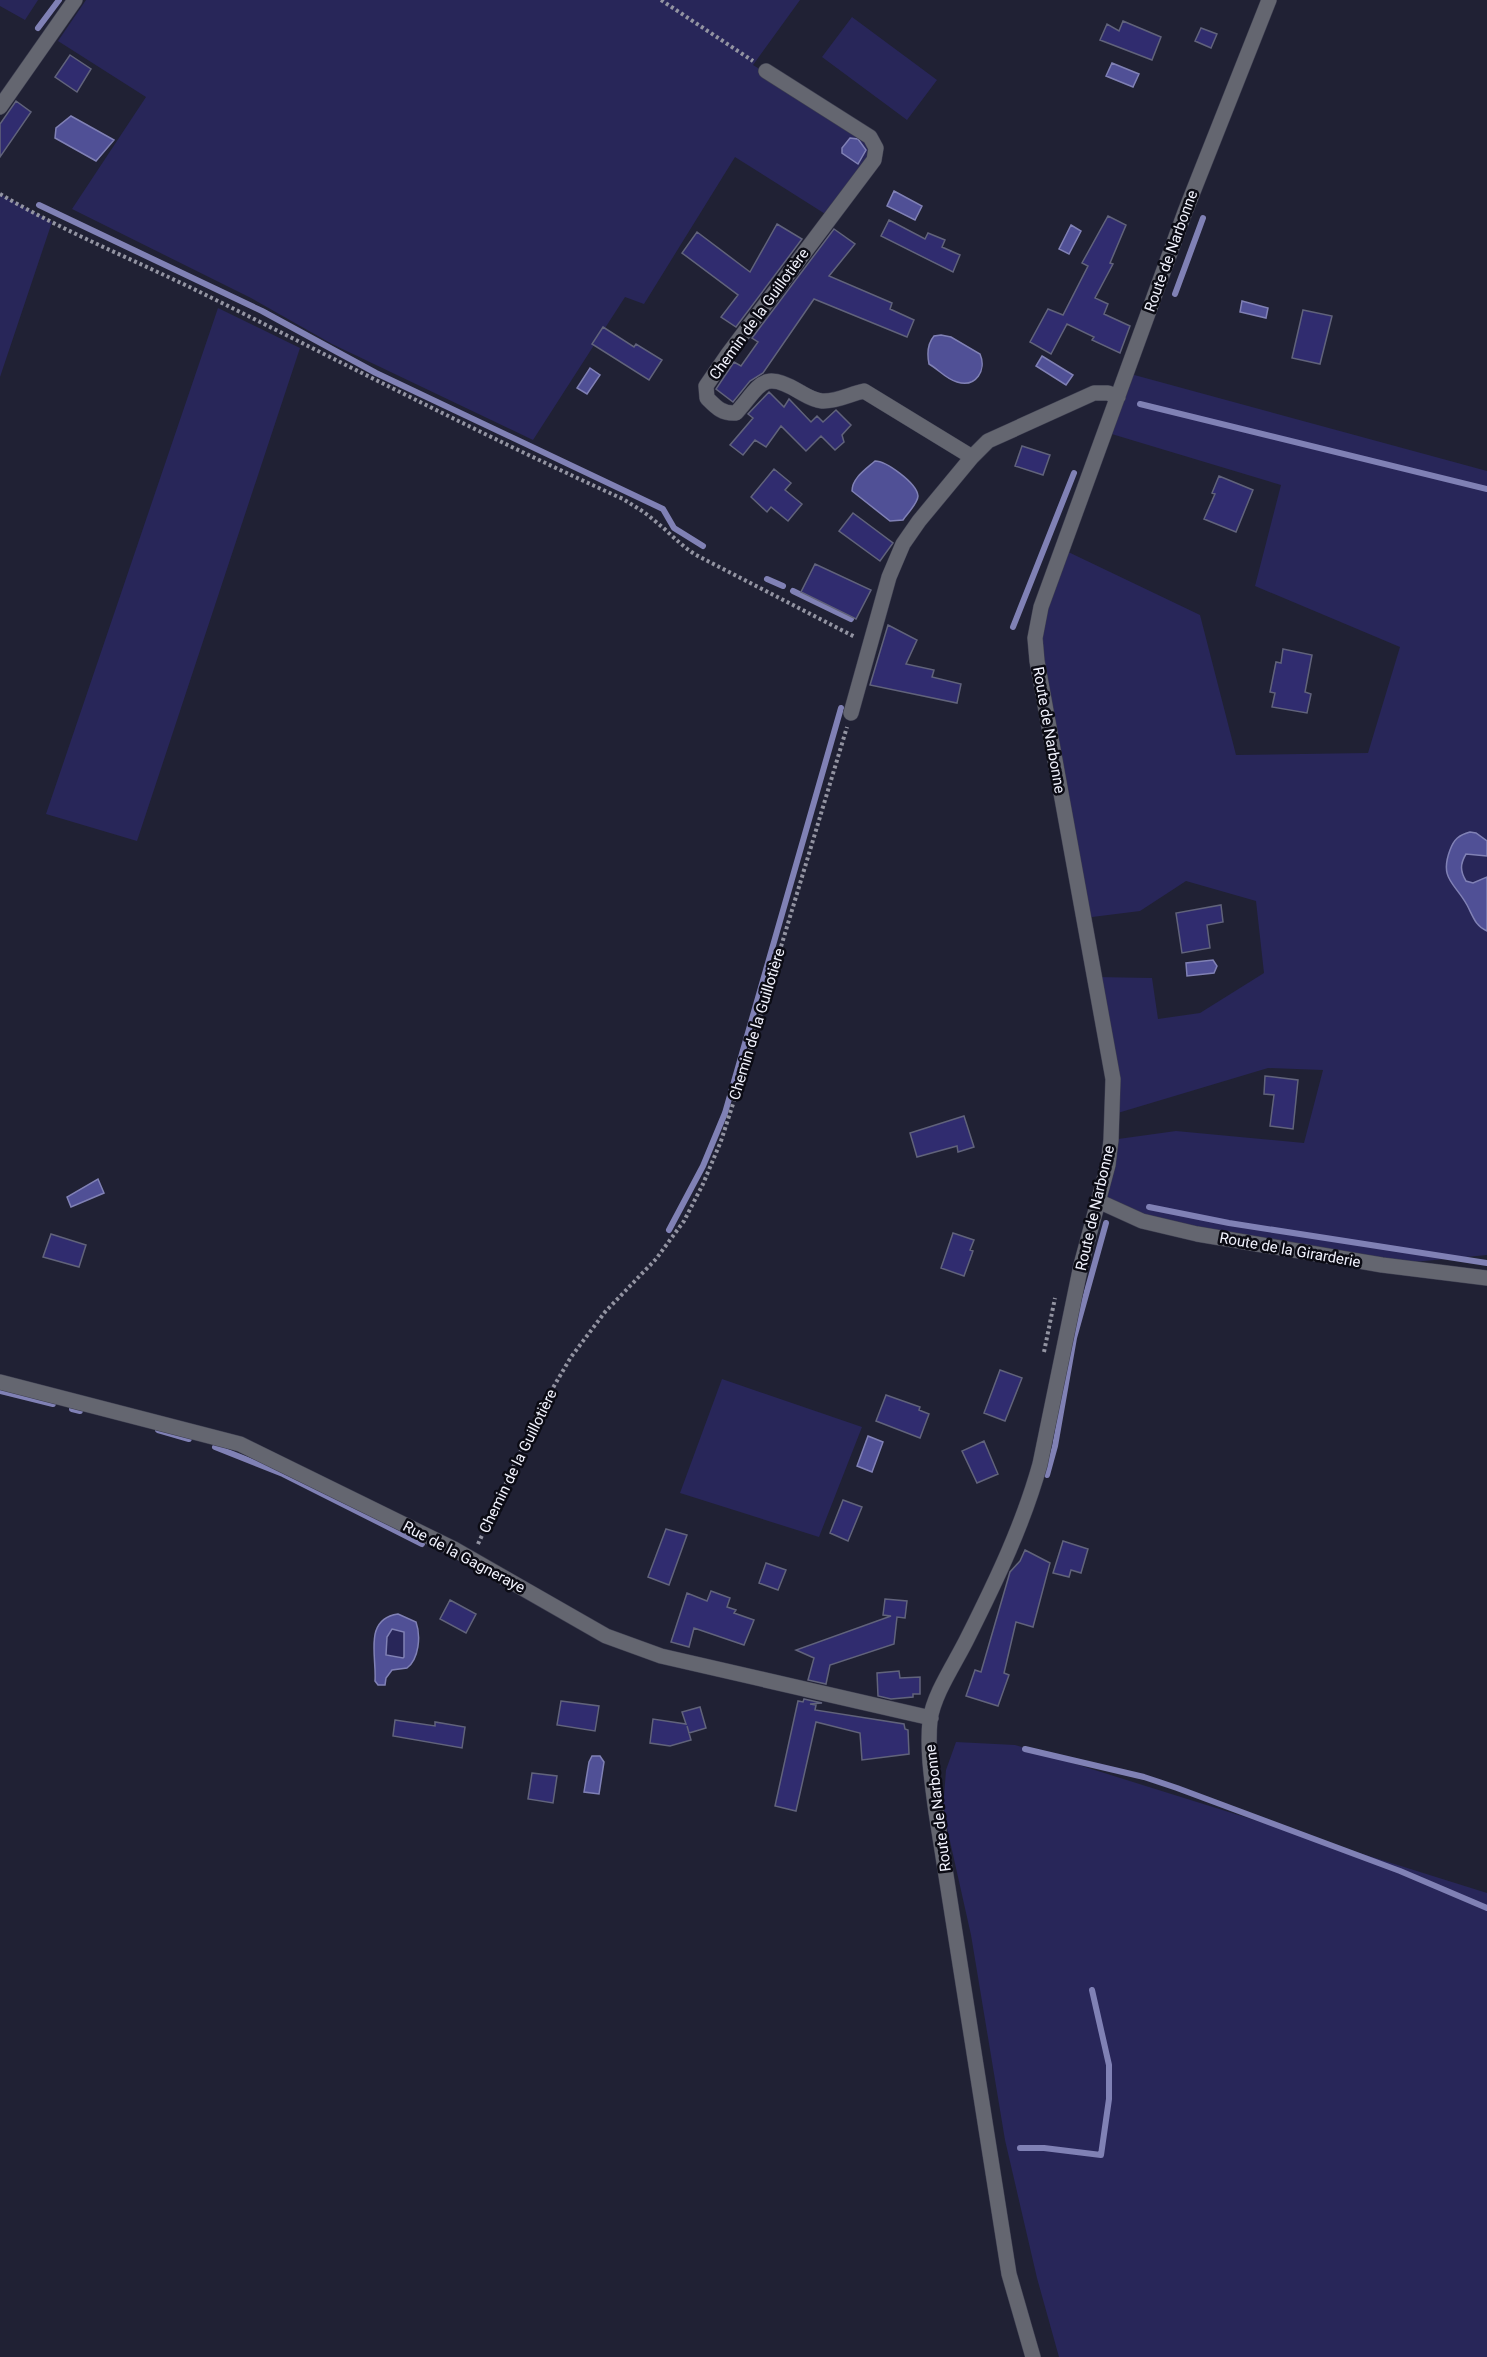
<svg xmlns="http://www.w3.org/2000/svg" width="1487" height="2357" font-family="Roboto,sans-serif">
<rect width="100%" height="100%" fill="#202134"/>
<path fill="#282659" d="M0,0H38L25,20L0,6Z
M86,0H800L753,65L870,137L876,148L830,217L735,157L644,304L625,297L533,440L332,344L251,298L72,209L146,97L58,41Z
M852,17L937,80L907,120L822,57Z
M0,194L52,222L0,377Z
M218,308L300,348L137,841L46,814Z
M1127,373L1487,471V1255L1382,1265L1197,1234L1098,1201L1111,1140L1176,1131L1304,1143L1323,1070L1268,1068L1111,1115L1095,977L1152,978L1158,1019L1200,1013L1264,973L1256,901L1186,881L1140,911L1084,918L1035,638L1062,549L1200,615L1236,755L1368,753L1400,647L1255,586L1281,485L1105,432Z
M722,1379L862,1427L819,1537L680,1493Z
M391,1629L404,1631V1657L403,1659L386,1656L387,1637Z
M956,1742L1015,1745L1487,1893V2357H1059L1037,2278L1005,2140L971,1935L943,1810L946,1770Z"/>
<path fill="#505096" stroke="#8081b5" stroke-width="1.5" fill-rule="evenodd" d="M1112,63L1139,74L1133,87L1106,76Z
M71,116L114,140L96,161L55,138L56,128Z
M850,138L858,139L866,150L858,164L842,153V148Z
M894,191L922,206L915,220L887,206Z
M1071,225L1081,231L1069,254L1059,249Z
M1242,301L1268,308L1266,318L1240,312Z
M941,335L951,337L980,354C987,370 976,388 957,382C946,379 938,369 929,364C927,354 928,343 934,336Z
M1042,356L1073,375L1066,385L1036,366Z
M590,368L600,375L587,394L577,388Z
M875,461C886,461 917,483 918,496C918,503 907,514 903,520L890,521L852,491C852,478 866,469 875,461Z
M1470,832L1476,833L1487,841V856L1466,854C1460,864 1460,871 1466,881L1473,883L1487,877V931C1475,926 1473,916 1467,905C1455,883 1439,879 1450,850C1454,839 1459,835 1470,832Z
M1213,960L1217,966L1214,973L1187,976L1186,963Z
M98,1179L104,1193L71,1207L67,1197Z
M868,1436L883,1442L872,1472L857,1466Z
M398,1614L416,1622C421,1636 419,1659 407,1668L392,1670L386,1678L385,1685H378L375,1681C377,1657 363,1619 398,1614ZM392,1629L404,1632V1657L403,1658L386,1655L387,1637Z
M592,1756H600L604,1762L599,1794L584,1792L589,1762Z"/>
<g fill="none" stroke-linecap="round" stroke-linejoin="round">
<path stroke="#8081b5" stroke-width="6" d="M38,28L59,0
M39,205L262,311L376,373L663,509L674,528L703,546
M1175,294L1203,218
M1140,404L1487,489
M767,579L783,586
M793,591L851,619
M1013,627L1074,473
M1149,1207L1229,1223L1487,1263
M669,1230L703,1166L725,1113L841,708
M0,1391L53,1404
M72,1409L80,1411
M158,1430L189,1439
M215,1447L283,1474L422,1544
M1047,1475L1055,1446L1074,1338L1106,1223
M1025,1749L1144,1777L1177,1788L1400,1871L1487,1908
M1020,2148H1044L1101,2155L1109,2099V2065L1092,1990"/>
</g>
<path fill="#302c6f" stroke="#61637b" stroke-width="1.5" d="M1123,21L1161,37L1152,60L1100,40L1107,24L1119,31Z
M1201,28L1217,34L1211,48L1195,41Z
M70,55L91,69L77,92L55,77Z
M16,101L31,112L0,157V124Z
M1108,216L1126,225L1110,263L1113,264L1095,298L1108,304L1104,314L1130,326L1120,353L1092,340L1094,337L1067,324L1051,354L1030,342L1048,309L1063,315L1088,266L1082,263Z
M889,220L925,239L928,233L945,240L942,247L960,255L953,272L881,236Z
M777,224L802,239L736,327L721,317L738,295L682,253L697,232L750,272Z
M834,229L855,244L829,276L892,303L890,309L914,320L907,337L814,299L763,373L750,381L733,402L716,389L734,362L741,366L758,342L752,338Z
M1303,310L1332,316L1320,364L1292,358Z
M603,327L634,347L636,344L662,360L649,380L592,344Z
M769,392L784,407L789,399L811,422L817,416L823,422L836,410L851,425L842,435L844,442L835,450L821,436L806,451L781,426L766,447L755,440L743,455L730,445L753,418L748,414Z
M1022,446L1050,455L1043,475L1015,466Z
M774,469L791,483L785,490L802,504L788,521L771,507L767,512L751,497Z
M1219,476L1253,490L1236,532L1204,519L1215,494L1212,493Z
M853,513L893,543L880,561L839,531Z
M815,564L871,590L856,619L801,592Z
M888,625L917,640L906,664L934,670L932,677L961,684L957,703L870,685Z
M1283,649L1312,655L1305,692L1311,694L1307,713L1272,707L1275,693L1270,692L1276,662L1281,663Z
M1221,905L1223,922L1207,925L1210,948L1182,953L1176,913Z
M1265,1076L1298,1080L1293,1129L1270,1126L1274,1095L1264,1094Z
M964,1116L974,1147L958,1152L957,1146L917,1157L910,1133Z
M953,1233L974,1240L970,1250L973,1251L964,1276L941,1268Z
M51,1234L86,1245L79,1267L43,1257Z
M1000,1370L1022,1378L1005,1421L984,1413Z
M886,1395L920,1407L919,1410L929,1414L920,1438L876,1421Z
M984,1441L998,1474L977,1483L962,1451Z
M843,1500L862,1507L848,1541L830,1533Z
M666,1529L687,1535L669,1585L648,1577Z
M1063,1541L1088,1549L1081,1573L1071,1570L1069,1577L1053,1573Z
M1025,1550L1050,1563L1033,1627L1016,1622L1004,1673L1009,1675L998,1706L966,1696L975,1670L981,1672L1010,1572L1020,1561Z
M766,1563L786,1570L778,1590L759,1583Z
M711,1591L730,1598L727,1607L736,1610L734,1613L754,1620L744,1645L694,1628L689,1647L671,1642L687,1593L707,1601Z
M885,1599L907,1601L905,1618L897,1617L894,1644L830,1665L826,1684L808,1680L814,1658L796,1650L891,1616L883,1615Z
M450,1600L476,1614L466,1633L440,1619Z
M899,1671L900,1678L920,1677V1694H913V1697L891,1699L878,1696L877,1673Z
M804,1699L822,1703L810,1704L816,1705L815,1710L904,1724L905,1729L908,1730L909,1754L862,1760L860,1733L816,1722L796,1811L775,1806L798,1701L803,1702Z
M561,1701L599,1706L595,1731L557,1725Z
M700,1707L706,1728L689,1733L687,1726L691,1740L670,1746L650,1743L653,1719L686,1724L682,1712Z
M395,1720L435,1726V1722L465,1727L462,1748L393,1736Z
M532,1773L557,1776L553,1803L528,1799Z"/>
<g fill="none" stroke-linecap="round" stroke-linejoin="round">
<defs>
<path id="minor" d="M766,71L870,137L876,148L874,160L728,354L706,386L707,398C716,407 722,414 736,413C761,385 762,369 800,392C807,396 813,400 822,401C836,402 850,394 864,391L972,457
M0,107L75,0
M851,713L889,577L903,544L919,521L972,457L988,441L1094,393H1108L1118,397
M1098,1201L1142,1221L1197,1234L1382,1265L1487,1278
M0,1382L240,1444L454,1549L606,1636L661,1656L931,1718
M1033,2357L1009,2274L936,1812C932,1782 927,1751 930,1720C934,1693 956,1662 968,1637C996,1581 1023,1525 1040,1464L1081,1265L1108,1165L1111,1140L1113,1079L1037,661L1035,638L1041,607L1185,212L1269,0"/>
</defs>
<use href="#minor" stroke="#3d3e50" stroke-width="16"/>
<path stroke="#9394a2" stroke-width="4" stroke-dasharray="3 3" stroke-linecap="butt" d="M661,0L753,61
M0,194C68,234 142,263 212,298C349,366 484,436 623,499C634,506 645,512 655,521C669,532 680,545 696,555L855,637
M1044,1352L1055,1298
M478,1544L537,1415L571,1357L605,1312L656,1259L684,1221L703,1184L721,1141L744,1070L847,727"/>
<use href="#minor" stroke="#646670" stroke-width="15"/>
</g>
<g text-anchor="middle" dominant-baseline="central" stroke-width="5" stroke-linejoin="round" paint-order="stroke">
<g font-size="15" fill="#f1f2fd" stroke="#0b0b14">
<text transform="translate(1171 251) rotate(-70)">Route de Narbonne</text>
<text transform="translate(759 314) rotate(-54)">Chemin de la Guillotière</text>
<text transform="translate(1049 730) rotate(80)">Route de Narbonne</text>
<text transform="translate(757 1024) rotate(-73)">Chemin de la Guillotière</text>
<text transform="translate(1095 1208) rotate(-77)">Route de Narbonne</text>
<text transform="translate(1290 1250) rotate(10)">Route de la Girarderie</text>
<text transform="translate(518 1461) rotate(-64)">Chemin de la Guillotière</text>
<text transform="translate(464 1557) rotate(28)">Rue de la Gagneraye</text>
<text transform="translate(938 1808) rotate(-97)">Route de Narbonne</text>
</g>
</g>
</svg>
